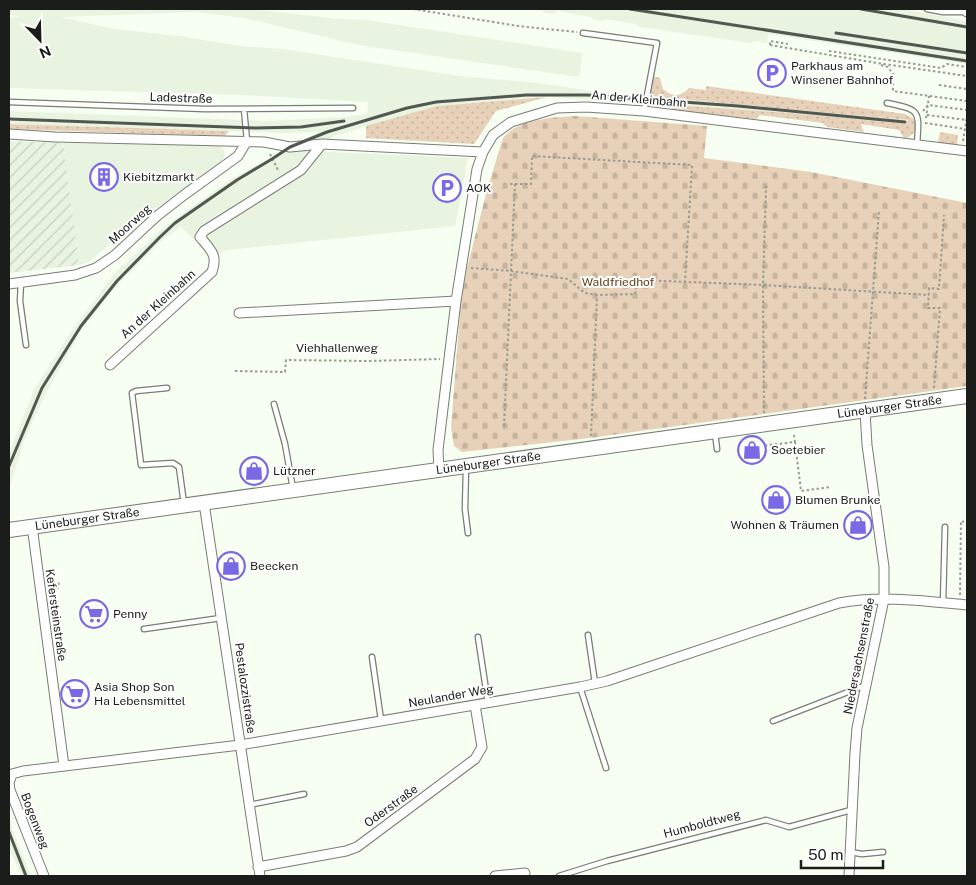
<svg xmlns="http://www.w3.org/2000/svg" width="976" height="885" font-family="'Public Sans',sans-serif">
<defs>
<pattern id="industrial-furrows" width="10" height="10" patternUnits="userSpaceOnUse" patternTransform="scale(1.25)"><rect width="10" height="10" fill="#e8f3e0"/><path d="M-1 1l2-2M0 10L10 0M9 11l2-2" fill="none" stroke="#c6d0c0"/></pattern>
<pattern id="grass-dots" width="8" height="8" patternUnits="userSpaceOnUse" patternTransform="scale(1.25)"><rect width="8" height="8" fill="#e7d1b8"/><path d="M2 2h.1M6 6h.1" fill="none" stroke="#c6b39e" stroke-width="1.8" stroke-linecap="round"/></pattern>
<pattern id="cemetery-stones" width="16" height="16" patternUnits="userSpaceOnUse" patternTransform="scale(1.25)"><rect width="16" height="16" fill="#e7d1b8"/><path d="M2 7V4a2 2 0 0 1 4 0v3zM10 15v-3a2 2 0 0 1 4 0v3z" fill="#c6b39e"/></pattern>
</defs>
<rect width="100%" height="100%" fill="#f7fef2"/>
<path fill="#e8f3e0" d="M9,9H252L339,19L366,20L583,53L579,77L359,45L244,18L195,12L61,17L114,29L179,36L239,46L282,49L459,76L538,83L590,91L908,120L907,124L673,105L547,97L437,106L336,135L305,151L468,158L455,226L228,250L209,256L181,226L158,244L116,286L79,334L45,395L24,441L9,489V453L35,388L71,332L114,274L164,227L230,180L318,132L285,133L9,124V111L267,121L346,117L367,114L368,102L241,95L9,88V17H21L9,14Z
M540,9H903L967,21V64L768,34L767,43L756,41L751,43L640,27L636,24L607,19L602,21L594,20L591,17L557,11L553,14L545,13Z
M63,143L219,146L224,150L225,155L222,161L121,234L89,262L79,265Z
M9,814L12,829L31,876H21L9,847Z"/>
<path fill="url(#industrial-furrows)" d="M9,141L63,143L79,265L9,273Z"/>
<path fill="url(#grass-dots)" d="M653,76L660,78L663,89C672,97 681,97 689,88L706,90V86L905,114L914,119C918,128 915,136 904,138L899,130L861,124L864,132L827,127L823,123L760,115L756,119L672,110L673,105L789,113L907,124L908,120L646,96Z
M547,97L496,111L474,144L366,138V126L437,106Z
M9,124L229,131L225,136L9,129Z
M940,132L958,135L957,145L938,142Z"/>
<path fill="url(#cemetery-stones)" d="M576,116L707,126L704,158L811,172L967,203V386L590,438L462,452L454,446L451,428L461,300L467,268L487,190L503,138C518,119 553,117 576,116Z"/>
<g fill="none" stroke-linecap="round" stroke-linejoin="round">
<defs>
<path id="lane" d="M927,9L943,12H966
M583,33L657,43L644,111
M9,102L205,109L353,108
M887,103C922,110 919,111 917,145
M244,109L247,141
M21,282L20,301L26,345
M167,388L136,391L132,393L141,465L173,463L179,467L184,504
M274,404L285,444L293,489
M715,433L717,449
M466,468L465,509L468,533
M943,603L945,527
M144,629L221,618
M588,635L595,683
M478,637L488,703
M372,657L381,720
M580,687L606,768
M773,721L866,685
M249,805L304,794
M850,852L862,854L883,852
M559,876L607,861L766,820L789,827L851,810"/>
<path id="street" d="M964,9L967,12
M9,134L55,137L264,142L290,147L322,144L483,152
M9,284L75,275L96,268L115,255L157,216L184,195L238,156L247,141
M239,313L456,301
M110,365L212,272C218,255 211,250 200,237L204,231L301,170L322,144
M439,470L438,450L456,301L477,169L483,152L493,135L511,122L557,108L586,107L644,111L967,151
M204,503L260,876
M32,526L64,766
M258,867L346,851L357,847L475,759L482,747L475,705
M44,876L10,790L9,783L12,774L23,771L240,745L580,687L607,681L839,603C881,595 925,601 967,605
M495,876L525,873
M849,876L855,753L857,728L884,599V567L867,445L865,411"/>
<g id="secondary">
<path id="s1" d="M9,530L967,396"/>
</g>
</defs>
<use href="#lane" stroke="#777e73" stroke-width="7"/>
<use href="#street" stroke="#777e73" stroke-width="11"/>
<use href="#secondary" stroke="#777e73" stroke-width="16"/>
<path stroke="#979c93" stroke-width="2" stroke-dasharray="2.5 2.5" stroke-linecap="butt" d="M413,9L518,26L577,32
M770,45L877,63L967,76
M770,45V41L788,44
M829,51L941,68L947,64L967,67
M881,65L888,67L893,74V91L967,101
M939,85L967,89
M923,111L928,105L967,110
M927,115L967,120
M926,118L929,96
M925,123L965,129
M963,141L967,116
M270,154L279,172
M510,184H531L532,156L692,165L685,282
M471,268L511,271L568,279L585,293L597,295L635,294L638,280L763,285L929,295
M235,371L285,372L286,360L369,361L440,359
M934,388L940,308H928L929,288L939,289L944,215
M865,399L879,210
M764,413L763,285L766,186
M504,426L515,184
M591,436L597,296
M750,441L751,447L795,442L794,435
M795,442L801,491L831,487
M960,595L961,521L964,522
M53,600L52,589L58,588L59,581"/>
<use href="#lane" stroke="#fff" stroke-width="4.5"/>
<use href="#street" stroke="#fff" stroke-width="9"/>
<use href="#secondary" stroke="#fff" stroke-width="14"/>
<path stroke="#535751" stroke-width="3" d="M630,9L967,61
M861,9L967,27
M836,33L967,53
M9,119L255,128L301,127L344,121
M9,466L42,388L81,326L117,281L160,237L175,223L237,180L272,159L290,147L327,132L407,108L436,102L526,95H587L738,106L905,122
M9,832L26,876"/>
</g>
<defs>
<symbol id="parking-ring" viewBox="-11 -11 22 22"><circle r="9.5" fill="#fff" stroke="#7a69e4" stroke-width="1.5"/><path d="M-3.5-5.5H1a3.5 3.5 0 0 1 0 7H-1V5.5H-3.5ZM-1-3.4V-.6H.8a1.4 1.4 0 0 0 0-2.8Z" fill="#7a69e4"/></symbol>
<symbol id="building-ring" viewBox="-11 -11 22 22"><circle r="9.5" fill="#fff" stroke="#7a69e4" stroke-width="1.5"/><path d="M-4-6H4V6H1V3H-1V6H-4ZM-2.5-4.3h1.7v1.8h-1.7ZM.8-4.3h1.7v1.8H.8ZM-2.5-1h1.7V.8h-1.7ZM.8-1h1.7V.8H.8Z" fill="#7a69e4"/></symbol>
<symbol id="shop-ring" viewBox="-11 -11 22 22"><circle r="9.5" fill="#fff" stroke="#7a69e4" stroke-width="1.5"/><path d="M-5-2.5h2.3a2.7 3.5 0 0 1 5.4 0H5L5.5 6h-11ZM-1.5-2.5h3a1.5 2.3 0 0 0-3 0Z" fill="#7a69e4"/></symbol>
<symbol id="supermarket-ring" viewBox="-11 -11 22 22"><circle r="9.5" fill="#fff" stroke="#7a69e4" stroke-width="1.5"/><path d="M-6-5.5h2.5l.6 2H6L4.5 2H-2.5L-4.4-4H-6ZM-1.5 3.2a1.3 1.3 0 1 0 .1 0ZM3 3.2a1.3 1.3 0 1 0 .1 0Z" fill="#7a69e4"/></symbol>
</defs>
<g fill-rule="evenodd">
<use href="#parking-ring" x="756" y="57" width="32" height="32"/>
<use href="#building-ring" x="88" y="161" width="32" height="32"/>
<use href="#parking-ring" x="431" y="172" width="32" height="32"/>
<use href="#shop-ring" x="736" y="434" width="32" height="32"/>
<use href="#shop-ring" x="238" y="455" width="32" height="32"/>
<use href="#shop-ring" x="760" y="484" width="32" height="32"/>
<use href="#shop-ring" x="842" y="509" width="32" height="32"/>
<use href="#shop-ring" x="215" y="550" width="32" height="32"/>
<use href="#supermarket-ring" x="78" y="598" width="32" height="32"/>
<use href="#supermarket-ring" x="59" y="678" width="32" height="32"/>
</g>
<g text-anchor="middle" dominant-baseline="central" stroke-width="4" stroke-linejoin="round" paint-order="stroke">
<g font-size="12" fill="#1a1d19" stroke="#fff" text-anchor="start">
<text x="791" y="66">Parkhaus am<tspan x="791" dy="14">Winsener Bahnhof</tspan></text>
<text x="123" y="177">Kiebitzmarkt</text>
<text x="466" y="188">AOK</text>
<text x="771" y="450">Soetebier</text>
<text x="273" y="471">Lützner</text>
<text x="795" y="500">Blumen Brunke</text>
<text x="839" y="525" text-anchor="end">Wohnen &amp; Träumen</text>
<text x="250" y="566">Beecken</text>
<text x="113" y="614">Penny</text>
<text x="94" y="687">Asia Shop Son<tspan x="94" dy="14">Ha Lebensmittel</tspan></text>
</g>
<g font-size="12" fill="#1a1d19" stroke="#fff">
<text transform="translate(181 98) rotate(2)">Ladestraße</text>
<text transform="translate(639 99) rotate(5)">An der Kleinbahn</text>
<text transform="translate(130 224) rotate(-42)">Moorweg</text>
<text transform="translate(158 304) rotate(-42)">An der Kleinbahn</text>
<text x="337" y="348">Viehhallenweg</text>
<text stroke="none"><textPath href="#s1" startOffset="889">Lüneburger Straße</textPath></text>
<text stroke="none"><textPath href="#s1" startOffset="484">Lüneburger Straße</textPath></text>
<text stroke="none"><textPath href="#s1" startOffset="79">Lüneburger Straße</textPath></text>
<text transform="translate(56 615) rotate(82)">Kefersteinstraße</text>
<text transform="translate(859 656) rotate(-79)">Niedersachsenstraße</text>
<text transform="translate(245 688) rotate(82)">Pestalozzistraße</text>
<text transform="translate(451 696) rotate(-10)">Neulander Weg</text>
<text transform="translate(391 806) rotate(-36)">Oderstraße</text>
<text transform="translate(35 821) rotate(69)">Bogenweg</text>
<text transform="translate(702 824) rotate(-15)">Humboldtweg</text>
</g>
<g font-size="12" fill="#604015" stroke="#fff">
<text x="618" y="282">Waldfriedhof</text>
</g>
</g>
<rect width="976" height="885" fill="none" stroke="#1a1d19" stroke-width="20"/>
<g transform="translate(40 40) rotate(157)" stroke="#ffffff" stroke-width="4" paint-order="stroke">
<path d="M0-4L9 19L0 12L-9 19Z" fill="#1a1d19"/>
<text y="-8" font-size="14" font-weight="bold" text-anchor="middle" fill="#1a1d19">N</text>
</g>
<path d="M801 860v8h82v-8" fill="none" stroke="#1a1d19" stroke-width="2.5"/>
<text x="808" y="860" font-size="15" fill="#1a1d19" stroke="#ffffff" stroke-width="4" paint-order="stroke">50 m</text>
</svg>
